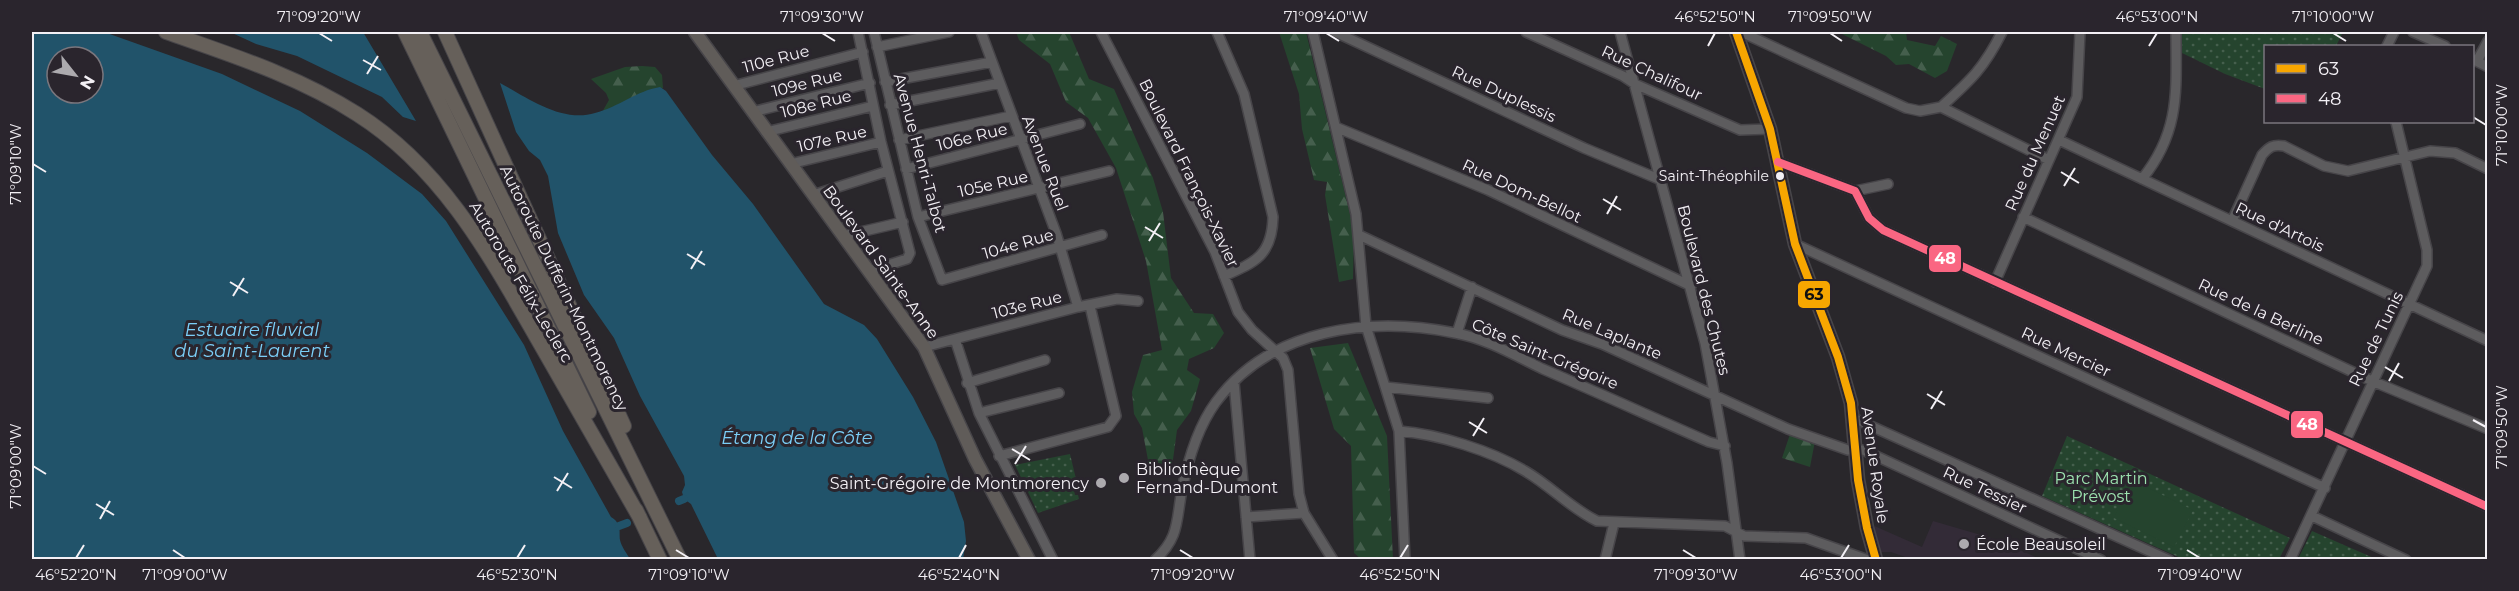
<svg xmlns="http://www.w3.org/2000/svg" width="2519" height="591" font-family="Montserrat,sans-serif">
<defs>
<pattern id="forest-firs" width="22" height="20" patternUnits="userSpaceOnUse" patternTransform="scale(1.5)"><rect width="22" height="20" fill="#25442e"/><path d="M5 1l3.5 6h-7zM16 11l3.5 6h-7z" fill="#455f4d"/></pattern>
<pattern id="park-dots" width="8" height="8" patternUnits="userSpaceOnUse" patternTransform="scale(1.5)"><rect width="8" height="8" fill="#25442e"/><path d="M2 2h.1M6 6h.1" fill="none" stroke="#455f4d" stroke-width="1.8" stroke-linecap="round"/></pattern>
</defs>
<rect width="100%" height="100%" fill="#29272b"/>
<path fill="#332b37" d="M1933,521L1998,540L2040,559H1911L1891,552H1878L1870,524L1922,547Z"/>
<path fill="url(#forest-firs)" d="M1016,32H1069L1089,79L1114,89L1153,178L1163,212L1171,278L1194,313L1213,314L1224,333L1214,348L1189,359L1187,370L1200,379L1191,411L1177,430L1172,467L1151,476L1142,428L1134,414L1132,392L1143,355L1162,350L1146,261L1116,168L1088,118L1066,102L1050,64L1019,40Z
M1279,32H1306L1354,231L1353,279L1339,282L1325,195L1327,182L1314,180L1302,129L1299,94Z
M1838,32H1906L1907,40L1935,46L1941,36L1957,44L1947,71L1935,78L1909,64L1896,65L1886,56Z
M642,66L655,67L662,75L663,88L601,114L609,100L606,93L591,79L625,67Z
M1348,343L1387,436L1393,559H1361L1354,553L1351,446L1334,429L1310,348Z
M1791,431L1815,441L1810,467L1782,458Z"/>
<path fill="url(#park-dots)" d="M2182,32H2343L2336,46H2266L2265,89L2225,74L2182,53Z
M2067,436L2290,538L2279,559H2183L2042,496Z
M1070,454L1076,479L1072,481L1075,495H1078L1079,499L1038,513L1015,465Z
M2312,531L2376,559H2298Z"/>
<path fill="#25442e" d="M2132,480L2193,510L2174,547L2114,518Z"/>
<path fill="#21536a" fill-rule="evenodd" d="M32,32H104L222,74L300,111L367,153L422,194L446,221L524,345L563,431L611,517C622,524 619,530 620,540C621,546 627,554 630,559H32ZM57,57H93V93H57Z
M230,32H363L416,121L403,117L382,97L297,56L256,44Z
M500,83C528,98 562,123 595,113C619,107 636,91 660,87L666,91L712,155L753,204L824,304L864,325L877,339L913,397L936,442L964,522L966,541L963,559H718L691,504L684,499L682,492L685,485L684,476L640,396L614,338L584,295L558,233L548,176L540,160L529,151L516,132Z"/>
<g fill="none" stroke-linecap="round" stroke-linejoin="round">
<path stroke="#21536a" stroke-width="8" d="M679,501L684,499
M619,526L627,523"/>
<defs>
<path id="minor" d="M858,32L881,142L910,253L907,259L869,271
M874,32L918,217L942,280L1102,235
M981,32L1056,233L1078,307
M1101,32L1215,252L1238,312L1252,330L1283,358L1288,370L1299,494L1304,513L1333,560
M1217,32L1244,94L1273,217C1272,255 1256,262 1224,276
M1313,32L1356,214L1366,326L1399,431L1405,560
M1335,32L1584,148L1661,180
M1526,32L1623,76L1635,84L1740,130L1770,129
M1620,32L1705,343L1727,463L1740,560
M1741,32L1906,108L1920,111L1941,107L2049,160
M2413,32L2445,46
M2387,46L2394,32
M877,47L949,32
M2472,59L2488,67
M2477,61L2488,41
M885,82L992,62
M733,86L863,52
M890,105L1000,83
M1941,107C1971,80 1984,68 2002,32
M752,112L870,83
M1338,128L1488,190L1691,286
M766,132L873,106
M899,140L1011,116
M2059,140L2488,341
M1778,162L1855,191L1869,218L1883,230L2488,507
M790,164L881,142
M906,169L1080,124
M2142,179C2181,131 2176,89 2176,32
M1855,191L1888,184
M813,195L888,171
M918,217L1109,171
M2023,217L2372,381L2488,429
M2232,221L2262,155C2269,147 2273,144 2284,146L2324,166L2348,171L2430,151L2455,153L2488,169
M1359,235L1562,330L1602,344L1788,429L1848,450H1863L2101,560
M843,236L903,222
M1795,244L2325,488
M1995,282L2077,97L2080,32
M1457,333L1472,287
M955,339L979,413L1053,560
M924,347L1078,307L1117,299L1138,301
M1234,382L1250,560
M967,383L1045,360
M1386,387L1488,398
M979,413L1059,393
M1853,418L2169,560
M1399,431C1438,434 1492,451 1525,471C1551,486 1570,508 1597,521L1725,526L1744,536L1806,538L1868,560
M999,456L1108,427L1116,416L1090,306
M2312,516L2406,560
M1246,517L1304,513
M1155,560C1180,537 1176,520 1182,490C1188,460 1197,428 1216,402C1270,328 1371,316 1455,333C1485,338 1516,356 1543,369C1599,393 1654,418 1709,442L1725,446
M1605,560L1614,523
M2290,560L2427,266V250L2396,122"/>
<path id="major" d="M695,32L924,347L975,459L1029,560
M1736,32L1770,129L1795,244L1838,357L1851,403L1858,480L1867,528L1876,560"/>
<path id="highway" d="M166,32C231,55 298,76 357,114C444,169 491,258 541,345C574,403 607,460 640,518
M405,32L589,412
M420,32L680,560
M445,32L624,426
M636,510L660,560"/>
</defs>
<use href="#minor" stroke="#474549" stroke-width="12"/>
<use href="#major" stroke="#474549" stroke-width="15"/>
<use href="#highway" stroke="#474549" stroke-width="16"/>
<use href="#minor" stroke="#5d5c5e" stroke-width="9"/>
<use href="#major" stroke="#605c59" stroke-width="12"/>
<use href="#highway" stroke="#66605a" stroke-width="14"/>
<defs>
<path id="bus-1" d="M1736,32L1770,129L1795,244L1838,357L1851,403L1858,480L1867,528L1876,560"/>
<path id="bus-2" d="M1778,162L1855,191L1869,218L1883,230L2488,507"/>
</defs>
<use href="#bus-1" stroke="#2a252d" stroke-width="12"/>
<use href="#bus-2" stroke="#2a252d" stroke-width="12"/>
<use href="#bus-1" stroke="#f7a600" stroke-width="8"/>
<use href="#bus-2" stroke="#fa6682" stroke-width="8"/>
</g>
<path fill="none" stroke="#f3f0f5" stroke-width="2" d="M319,33L332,41M822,33L835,41M1326,33L1339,41M1830,33L1842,41M2333,33L2346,41M1708,46L1715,33M2149,46L2157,33M363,60L381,70M367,74L378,56M2473,117L2486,125M33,164L46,172M2061,172L2079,183M2064,186L2075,168M1603,199L1621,210M1607,214L1617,196M1145,227L1163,238M1149,241L1160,223M687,254L705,265M691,269L702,251M230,282L248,293M233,296L244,278M2385,367L2403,378M2389,381L2399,363M1927,394L1945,405M1931,409L1942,391M2473,420L2486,427M1469,422L1487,433M1473,436L1484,418M1012,449L1030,460M1015,464L1026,446M33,466L46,474M554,477L572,488M557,491L568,473M96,504L114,515M100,519L110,501M173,550L185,558M676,550L689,558M1180,550L1193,558M1683,550L1696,558M2187,550L2200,558M76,558L84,545M517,558L525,545M959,558L966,545M1400,558L1408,545M1841,558L1849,545"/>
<circle fill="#f3f0f5" stroke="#2a252d" stroke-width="2" cx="1780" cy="176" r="5"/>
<g fill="#acaaae" stroke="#2a252d" stroke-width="2">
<circle cx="1124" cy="478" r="6"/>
<circle cx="1101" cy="483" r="6"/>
<circle cx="1964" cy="544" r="6"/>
</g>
<g text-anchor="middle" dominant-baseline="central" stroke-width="6" stroke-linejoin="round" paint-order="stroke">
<g font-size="14" fill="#f3f0f5" stroke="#2a252d" text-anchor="end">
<text x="1769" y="176">Saint-Théophile</text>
</g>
<g font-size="16" fill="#f3f0f5" stroke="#2a252d">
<text transform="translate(776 59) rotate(-15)">110e Rue</text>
<text transform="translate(1652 73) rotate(25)">Rue Chalifour</text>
<text transform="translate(807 83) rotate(-14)">109e Rue</text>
<text transform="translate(1504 94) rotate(25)">Rue Duplessis</text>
<text transform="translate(816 104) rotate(-14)">108e Rue</text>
<text transform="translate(972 137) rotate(-14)">106e Rue</text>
<text transform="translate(832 139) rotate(-13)">107e Rue</text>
<text transform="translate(920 153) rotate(75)">Avenue Henri-Talbot</text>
<text transform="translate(2035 153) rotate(-66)">Rue du Menuet</text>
<text transform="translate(1045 163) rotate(69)">Avenue Ruel</text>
<text transform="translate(1189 173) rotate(64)">Boulevard François-Xavier</text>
<text transform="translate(993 184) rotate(-13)">105e Rue</text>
<text transform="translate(1522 191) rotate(25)">Rue Dom-Bellot</text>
<text transform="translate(2280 227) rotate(25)">Rue d'Artois</text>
<text transform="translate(1018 244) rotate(-16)">104e Rue</text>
<text transform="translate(881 262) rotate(54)">Boulevard Sainte-Anne</text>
<text transform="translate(521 282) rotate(59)">Autoroute Félix-Leclerc</text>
<text transform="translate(564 288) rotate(64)">Autoroute Dufferin-Montmorency</text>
<text transform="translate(1704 290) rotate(76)">Boulevard des Chutes</text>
<text transform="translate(1027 305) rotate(-14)">103e Rue</text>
<text transform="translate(2261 312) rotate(25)">Rue de la Berline</text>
<text transform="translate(1612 334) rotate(23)">Rue Laplante</text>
<text transform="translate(2376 339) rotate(-64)">Rue de Tunis</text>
<text transform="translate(2066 352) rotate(25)">Rue Mercier</text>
<text transform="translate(1545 354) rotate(23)">Côte Saint-Grégoire</text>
<text transform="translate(1875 465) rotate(82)">Avenue Royale</text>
<text transform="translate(1985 490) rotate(25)">Rue Tessier</text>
</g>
<g font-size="16" fill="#f3f0f5" stroke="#2a252d" text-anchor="start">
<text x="1136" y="469">Bibliothèque<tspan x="1136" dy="18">Fernand-Dumont</tspan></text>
<text x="1089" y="483" text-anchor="end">Saint-Grégoire de Montmorency</text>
<text x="1976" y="544">École Beausoleil</text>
</g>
<g font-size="16" fill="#9de3b0" stroke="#2a252d">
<text x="2101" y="478">Parc Martin<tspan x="2101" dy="18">Prévost</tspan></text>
</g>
<g font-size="18" font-style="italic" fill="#7bcff8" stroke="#2a252d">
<text x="252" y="330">Estuaire fluvial<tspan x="252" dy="21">du Saint-Laurent</tspan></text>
<text x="797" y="438">Étang de la Côte</text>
</g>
</g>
<g stroke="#2a252d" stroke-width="2">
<rect x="1928" y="244" width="34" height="29" rx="6" fill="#fa6682"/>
<rect x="1797" y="280" width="34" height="29" rx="6" fill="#f7a600"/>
<rect x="2290" y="410" width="34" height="29" rx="6" fill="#fa6682"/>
</g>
<g font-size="16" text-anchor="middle" font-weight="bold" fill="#fff">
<text x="1945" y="264">48</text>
<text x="2307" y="430">48</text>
</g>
<g font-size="16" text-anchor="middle" font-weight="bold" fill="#111">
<text x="1814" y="300">63</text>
</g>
<rect width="2519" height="591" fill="none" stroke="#2a252d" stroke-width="66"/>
<rect x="2264" y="45" width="210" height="78" fill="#2a252d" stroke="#7a767d" stroke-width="1.5"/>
<rect x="2276" y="64" width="30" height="9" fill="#f7a600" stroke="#7a767d" stroke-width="1.5"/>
<text x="2318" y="75" font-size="18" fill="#f3f0f5">63</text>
<rect x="2276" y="94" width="30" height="9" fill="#fa6682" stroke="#7a767d" stroke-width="1.5"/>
<text x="2318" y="105" font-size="18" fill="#f3f0f5">48</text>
<g transform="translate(75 75) rotate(121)"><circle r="28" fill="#2a252d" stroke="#7a767d" stroke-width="1.5"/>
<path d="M0-4.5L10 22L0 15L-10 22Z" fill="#acaaae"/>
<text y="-9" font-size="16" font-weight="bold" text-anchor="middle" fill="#f3f0f5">N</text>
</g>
<rect x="33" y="33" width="2453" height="525" fill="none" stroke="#f3f0f5" stroke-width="2"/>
<g font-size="15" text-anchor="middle" fill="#f3f0f5">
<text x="319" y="22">71°09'20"W</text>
<text x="822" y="22">71°09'30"W</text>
<text x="1326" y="22">71°09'40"W</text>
<text x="1715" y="22">46°52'50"N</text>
<text x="1830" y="22">71°09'50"W</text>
<text x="2157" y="22">46°53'00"N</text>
<text x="2333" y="22">71°10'00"W</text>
<text transform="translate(2502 125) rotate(-90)" y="5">71°10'00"W</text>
<text transform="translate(16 164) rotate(-90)" y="5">71°09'10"W</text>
<text transform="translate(2502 427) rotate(-90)" y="5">71°09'50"W</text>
<text transform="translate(16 466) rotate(-90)" y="5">71°09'00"W</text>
<text x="76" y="580">46°52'20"N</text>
<text x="185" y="580">71°09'00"W</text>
<text x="517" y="580">46°52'30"N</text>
<text x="689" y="580">71°09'10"W</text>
<text x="959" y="580">46°52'40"N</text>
<text x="1193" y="580">71°09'20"W</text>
<text x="1400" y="580">46°52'50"N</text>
<text x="1696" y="580">71°09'30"W</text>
<text x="1841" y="580">46°53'00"N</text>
<text x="2200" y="580">71°09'40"W</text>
</g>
</svg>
